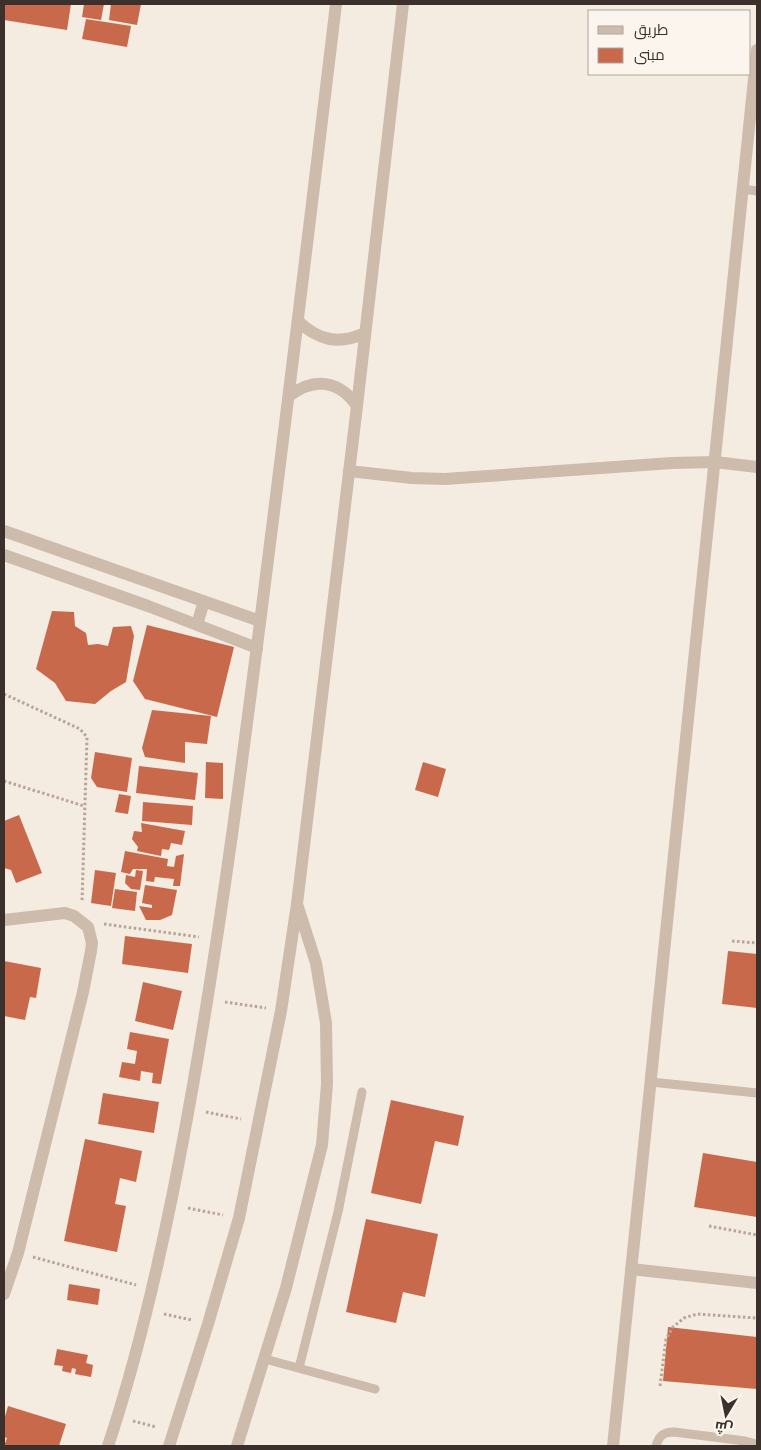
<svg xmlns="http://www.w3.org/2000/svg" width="761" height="1450" font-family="'Archivo Narrow',Cairo,sans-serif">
<rect width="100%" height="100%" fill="#f4ebe1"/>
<path fill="#c8694b" d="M4,4H71L67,30L4,20Z
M84,4H104L101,20L82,17Z
M111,4H141L137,25L109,20Z
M86,19L131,26L127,47L82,39Z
M52,611L74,612L75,626L86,633L88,645L98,644L108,646L113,627L131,626L134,636L126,682L111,691L95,704L66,701L55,683L36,669Z
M147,625L234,647L217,717L145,699L133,681Z
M152,710L211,716L207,744L185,742V763L145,757L142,748Z
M95,752L132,758L127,792L97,787L91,778Z
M206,762L223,763V799L205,798Z
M423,762L446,769L438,797L415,790Z
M139,766L198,773L195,800L136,793Z
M119,794L131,796L128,814L115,812Z
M143,802L193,806L192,825L142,821Z
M19,815L42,873L16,883L11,870L4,868V821Z
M141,823L185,831L182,845L171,843L169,850L162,849L161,856L137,851L138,847L132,839L134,831L142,832Z
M125,851L168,859L167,866L174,867L176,856L184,854L180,886H173L174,879L155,877L154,882L146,881L147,869H133L130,874L121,872Z
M95,870L116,873L111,906L91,903Z
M136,870L143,871L140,890L131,889L125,883L126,875L135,877Z
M145,885L177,890L172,915L160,920H146L139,906L152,908V905L142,903Z
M115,889L137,892L135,911L112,908Z
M125,936L192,944L188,973L122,964Z
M728,951L757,954V1008L722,1004Z
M4,961L41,968L36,998L30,997L25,1020L4,1016Z
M143,982L182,991L173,1030L135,1021Z
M130,1032L169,1039L161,1084L152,1083L153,1073L141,1071L140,1081L119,1077L122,1062L135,1064L137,1051L127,1049Z
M103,1093L159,1102L154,1133L98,1124Z
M391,1100L464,1116L458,1146L435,1141L421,1204L371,1193Z
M85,1139L142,1151L136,1182L120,1178L115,1204L126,1206L117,1252L64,1241Z
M703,1153L757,1162V1217L694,1207Z
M366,1219L438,1234L425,1297L403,1292L396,1323L346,1312Z
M69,1284L100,1289L98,1305L67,1300Z
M668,1327L757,1337V1389L663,1381Z
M57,1349L88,1355L86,1363L93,1365L91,1377L75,1374L76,1369L72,1368L71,1373L62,1371L63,1366L54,1365Z
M8,1406L66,1424L59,1446H4L7,1438L4,1437V1420Z"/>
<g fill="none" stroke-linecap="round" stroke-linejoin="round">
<path stroke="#b9a596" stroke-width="3" stroke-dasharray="2.5 2.5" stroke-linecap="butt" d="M4,694L80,729L87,737L82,902
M4,781L84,806
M104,924L199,937
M732,941L757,943
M225,1002L266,1008
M206,1112L241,1119
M188,1208L223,1215
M709,1226L757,1235
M33,1257L136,1285
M164,1314L192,1320
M660,1386L666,1339L673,1327L684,1318L697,1314L757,1318
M133,1421L156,1427"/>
<path stroke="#cdbbac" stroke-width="9" d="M743,189L757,191
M651,1082L757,1093
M265,1359L375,1389
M299,1368L338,1212L362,1092
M656,1446C659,1436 663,1432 674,1432L745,1441L753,1443L757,1446"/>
<path stroke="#cdbbac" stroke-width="12" d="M349,471L412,478L445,479L672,463L715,462L757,467
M4,531L260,621
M4,555L148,606L257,648
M197,625L204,601
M4,920L65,913L74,916L88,927L92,943L91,951L83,992L18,1253L4,1294
M631,1269L757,1283
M237,1446L286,1288L322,1145L327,1084L326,1023L316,963L297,904
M613,1446L757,50"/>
<path stroke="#cdbbac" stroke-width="12" d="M298,321C319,341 339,345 365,333
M289,396C314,377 339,380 357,406
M108,1446C135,1365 155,1281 172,1197C198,1068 218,937 236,806C272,539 304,271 336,4
M169,1446L208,1324L239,1218L281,1011L297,904L357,406L403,4"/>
</g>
<rect width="761" height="1450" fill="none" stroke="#3b302b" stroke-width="10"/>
<rect x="588" y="10" width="162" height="65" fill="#fbf5ee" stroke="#aea6a0"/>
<rect x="598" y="26" width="25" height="8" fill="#cdbbac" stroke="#aea6a0"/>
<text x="634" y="35" font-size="15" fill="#3b302b">طريق</text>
<rect x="598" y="48" width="25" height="15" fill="#c8694b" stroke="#aea6a0"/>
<text x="634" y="60" font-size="15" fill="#3b302b">مبنى</text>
<g transform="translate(726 1415) rotate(190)" stroke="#fbf5ee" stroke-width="4" paint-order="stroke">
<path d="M0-4L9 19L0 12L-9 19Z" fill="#3b302b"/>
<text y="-8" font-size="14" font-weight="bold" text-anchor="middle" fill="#3b302b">ش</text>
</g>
</svg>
